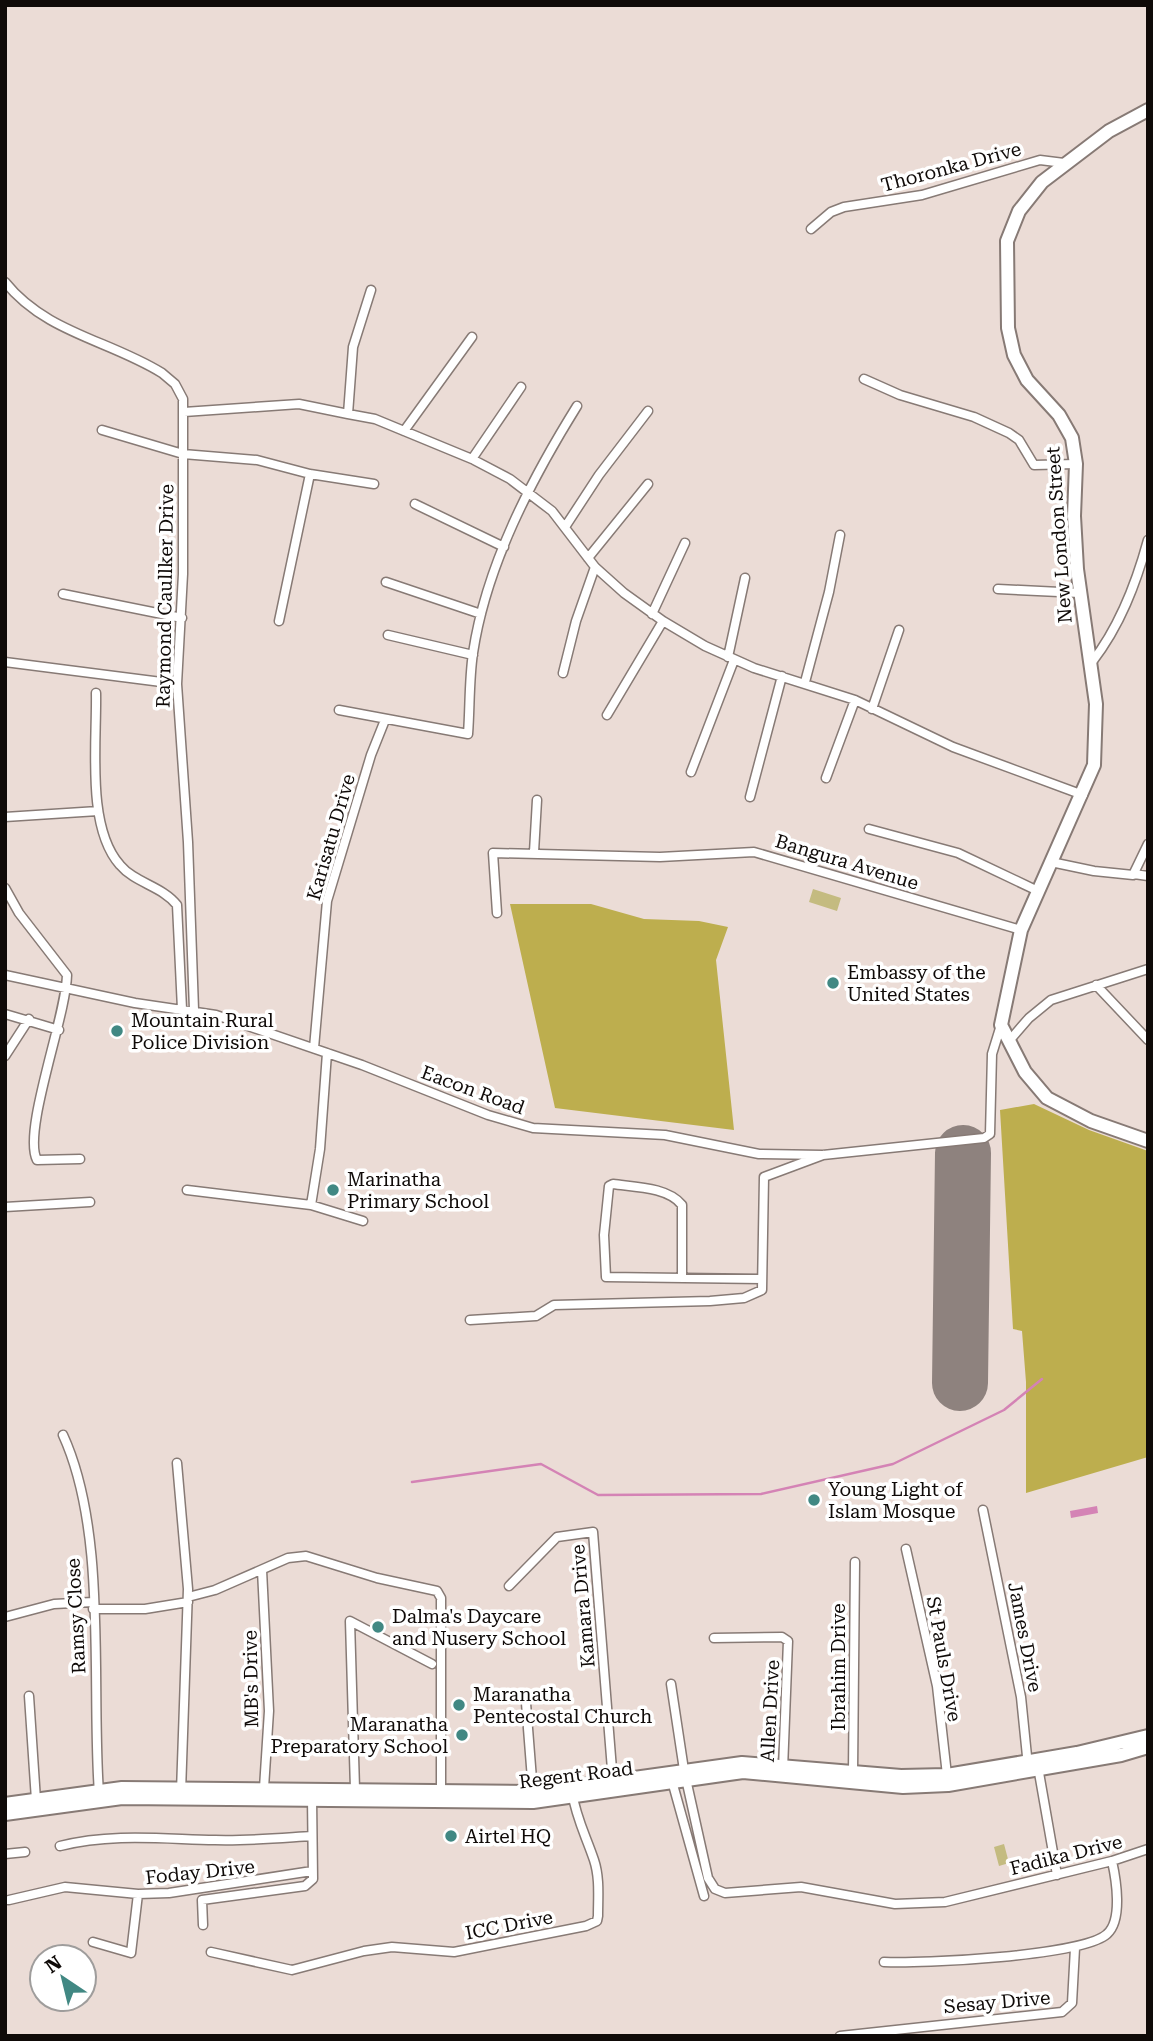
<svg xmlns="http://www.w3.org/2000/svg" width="1153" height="2041" font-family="'Roboto Serif',serif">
<rect width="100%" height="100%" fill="#ebdcd6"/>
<path fill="#c4bb80" d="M813,889L841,898L837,911L809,902Z
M1004,1844L1009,1863L999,1866L994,1847Z"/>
<path fill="#bdae4e" d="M510,904H591L644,919L699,921L728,927L716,960L734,1130L555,1108Z
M1034,1104L1089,1130L1148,1151V1457L1026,1493V1382L1022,1331L1013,1329L1000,1110Z"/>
<path fill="#d483b5" d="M1097,1506L1098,1513L1071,1518L1070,1511Z"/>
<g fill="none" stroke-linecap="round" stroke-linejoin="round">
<path stroke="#d483b5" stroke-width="2.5" d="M412,1482L541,1464L598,1495L761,1494L893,1464L1004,1410L1042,1379"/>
<path stroke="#8e827e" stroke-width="56" d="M960,1383L963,1153"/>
<defs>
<path id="street" d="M811,229L831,212L844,207L922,195L1040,160L1064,163
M5,282C46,333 109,340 162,373L175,384L183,399V574L177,684L188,842L194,1010
M371,290L353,347L348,414L375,419L472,459L510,479L552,511L595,567L624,593L663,621L705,646L754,668L855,700L953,747L1083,795
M864,379L900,395L974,417L1009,433L1019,440L1034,465L1076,464
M184,412L299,404L348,414
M102,430L183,454L257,460L310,474L374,484
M404,431L472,337
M472,459L521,387
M415,504L504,547
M565,527L599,475L648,411
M588,558L648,484
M386,582L481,614
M998,589L1080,593
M63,594L182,618
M652,614L685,543
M279,621L310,474
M388,635L473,655
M728,657L745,578
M5,662L177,684
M1092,662C1120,626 1136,584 1148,540
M563,673L576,621L595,567
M805,682L829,592L840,535
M96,693C97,743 86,827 120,865C135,883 162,886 177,905L182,1009
M872,709L899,630
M339,710L468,734C470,708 469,680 473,653C486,566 531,480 577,406
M607,715L663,621
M691,772L734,660
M826,778L855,700
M750,797L782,676
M5,817L98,811
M869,829L958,853L1038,891
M534,852L537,800
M1051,862L1094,871L1133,875L1148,844
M1134,874L1148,876
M5,888L19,913L67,975C66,1017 22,1132 37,1160L80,1159
M497,913L493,853L660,857L754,852L1021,930
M5,975L135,1003L216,1015L362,1065L488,1115L533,1128L665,1135L759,1154L823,1155L984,1138L990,1134L992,1054L1001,1025
M1096,985L1148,1040
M5,1014L59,1030
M1009,1041L1029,1018L1051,1000L1148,969
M314,1048L327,901L371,755L385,720
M5,1056L29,1019
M187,1190L311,1205L363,1221
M311,1205L320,1149L327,1053
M5,1207L90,1202
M682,1278V1205C668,1187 634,1187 613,1184L609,1186L604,1235L606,1277L762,1279
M470,1320L536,1316L554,1305L710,1301L744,1298L762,1290L764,1177L823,1155
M63,1435C108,1533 91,1685 99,1793
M177,1463L188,1589L181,1792
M983,1510L1021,1697L1028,1766
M906,1549L937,1686L947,1775
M262,1570L269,1711L264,1788
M509,1586L557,1537L593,1532L613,1782
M188,1597L215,1590L288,1558L306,1556L377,1578L437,1591L441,1598V1792
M93,1609H145L188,1602
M5,1617L54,1604L93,1602
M714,1638L782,1637L788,1641L783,1769
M671,1684L684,1770
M29,1696L36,1800
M526,1703L533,1792
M1038,1767L1057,1875
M853,1772L855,1562
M686,1779L708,1878L715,1889L725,1893L801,1887L895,1904L945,1902L1112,1861L1148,1849
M672,1781L704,1896
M355,1789L350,1621L432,1664
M60,1846C112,1833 162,1839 215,1840C248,1841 280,1838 312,1836
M5,1854L25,1852
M9,1900L65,1887L138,1894L169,1893L312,1871
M203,1925L202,1900L305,1886L313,1879L312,1798
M93,1942L131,1953L138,1894
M211,1952L292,1970L364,1951L392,1947L454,1952L586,1926L597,1921L598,1916C598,1897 600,1878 594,1860C586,1836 576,1818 572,1792
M884,1962C921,1964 1083,1956 1107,1934C1123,1920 1116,1879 1112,1861
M840,2036L1062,2012L1072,2003L1075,1948"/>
<path id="secondary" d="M1148,110L1109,131L1042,182L1019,211L1007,241L1008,328L1014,355L1027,380L1059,415L1072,438L1076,464L1074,516L1077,569L1096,704L1094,765L1021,930L1001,1025L1025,1072L1047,1098L1091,1121L1148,1141"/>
<path id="primary" d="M5,1804L122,1788L533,1792L742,1763L901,1776L947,1775L1077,1753L1148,1736
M5,1814L122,1798L533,1802L743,1772L903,1787L948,1785L1121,1755L1148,1747"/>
</defs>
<use href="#street" stroke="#877a75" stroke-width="11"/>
<use href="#secondary" stroke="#877a75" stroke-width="16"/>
<use href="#primary" stroke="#877a75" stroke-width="16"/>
<use href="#street" stroke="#fff" stroke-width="8"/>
<use href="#secondary" stroke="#fff" stroke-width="12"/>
<use href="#primary" stroke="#fff" stroke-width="12"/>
</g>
<g fill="#418883" stroke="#fff" stroke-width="2.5">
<circle cx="833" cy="983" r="7"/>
<circle cx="117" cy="1031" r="7"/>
<circle cx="333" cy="1190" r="7"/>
<circle cx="814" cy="1500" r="7"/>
<circle cx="378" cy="1627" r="7"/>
<circle cx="459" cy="1705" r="7"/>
<circle cx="462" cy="1735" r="7"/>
<circle cx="451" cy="1836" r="7"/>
</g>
<g text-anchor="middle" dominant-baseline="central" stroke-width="7" stroke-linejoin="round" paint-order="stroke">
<g font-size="19" fill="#0f0a08" stroke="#fff">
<text transform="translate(951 167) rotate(-15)">Thoronka Drive</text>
<text transform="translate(1059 535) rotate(-94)">New London Street</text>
<text transform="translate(165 596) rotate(-89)">Raymond Caullker Drive</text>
<text transform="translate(331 837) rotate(-74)">Karisatu Drive</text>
<text transform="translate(847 862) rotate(17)">Bangura Avenue</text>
<text transform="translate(473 1090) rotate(20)">Eacon Road</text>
<text transform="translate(583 1606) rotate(-95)">Kamara Drive</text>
<text transform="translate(76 1616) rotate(-93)">Ramsy Close</text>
<text transform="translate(1025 1637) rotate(79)">James Drive</text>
<text transform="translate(944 1659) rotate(80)">St Pauls Drive</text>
<text transform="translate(838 1667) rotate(-90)">Ibrahim Drive</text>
<text transform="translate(251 1679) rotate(-91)">MB's Drive</text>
<text transform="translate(770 1711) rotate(-87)">Allen Drive</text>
<text transform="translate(576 1775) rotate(-7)">Regent Road</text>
<text transform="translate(1066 1855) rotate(-14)">Fadika Drive</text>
<text transform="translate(200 1872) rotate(-6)">Foday Drive</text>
<text transform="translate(509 1925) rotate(-11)">ICC Drive</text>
<text transform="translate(997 2002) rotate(-5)">Sesay Drive</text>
</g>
<g font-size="19" fill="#0f0a08" stroke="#fff" text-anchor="start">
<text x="847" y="972">Embassy of the<tspan x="847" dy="22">United States</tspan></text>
<text x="131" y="1020">Mountain Rural<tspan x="131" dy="22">Police Division</tspan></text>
<text x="347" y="1179">Marinatha<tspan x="347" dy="22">Primary School</tspan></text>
<text x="828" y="1489">Young Light of<tspan x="828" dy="22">Islam Mosque</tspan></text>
<text x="392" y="1616">Dalma's Daycare<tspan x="392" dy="22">and Nusery School</tspan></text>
<text x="473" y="1694">Maranatha<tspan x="473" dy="22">Pentecostal Church</tspan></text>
<text x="448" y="1724" text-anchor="end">Maranatha<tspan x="448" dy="22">Preparatory School</tspan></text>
<text x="465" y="1836">Airtel HQ</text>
</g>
</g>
<rect width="1153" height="2041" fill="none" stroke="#0f0a08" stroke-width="14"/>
<g transform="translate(63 1978) rotate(325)"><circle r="33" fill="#ffffff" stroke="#9f9d9c" stroke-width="2"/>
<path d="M0-5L12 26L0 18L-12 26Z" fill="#418883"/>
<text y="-10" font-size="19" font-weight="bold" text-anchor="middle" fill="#0f0a08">N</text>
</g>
</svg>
